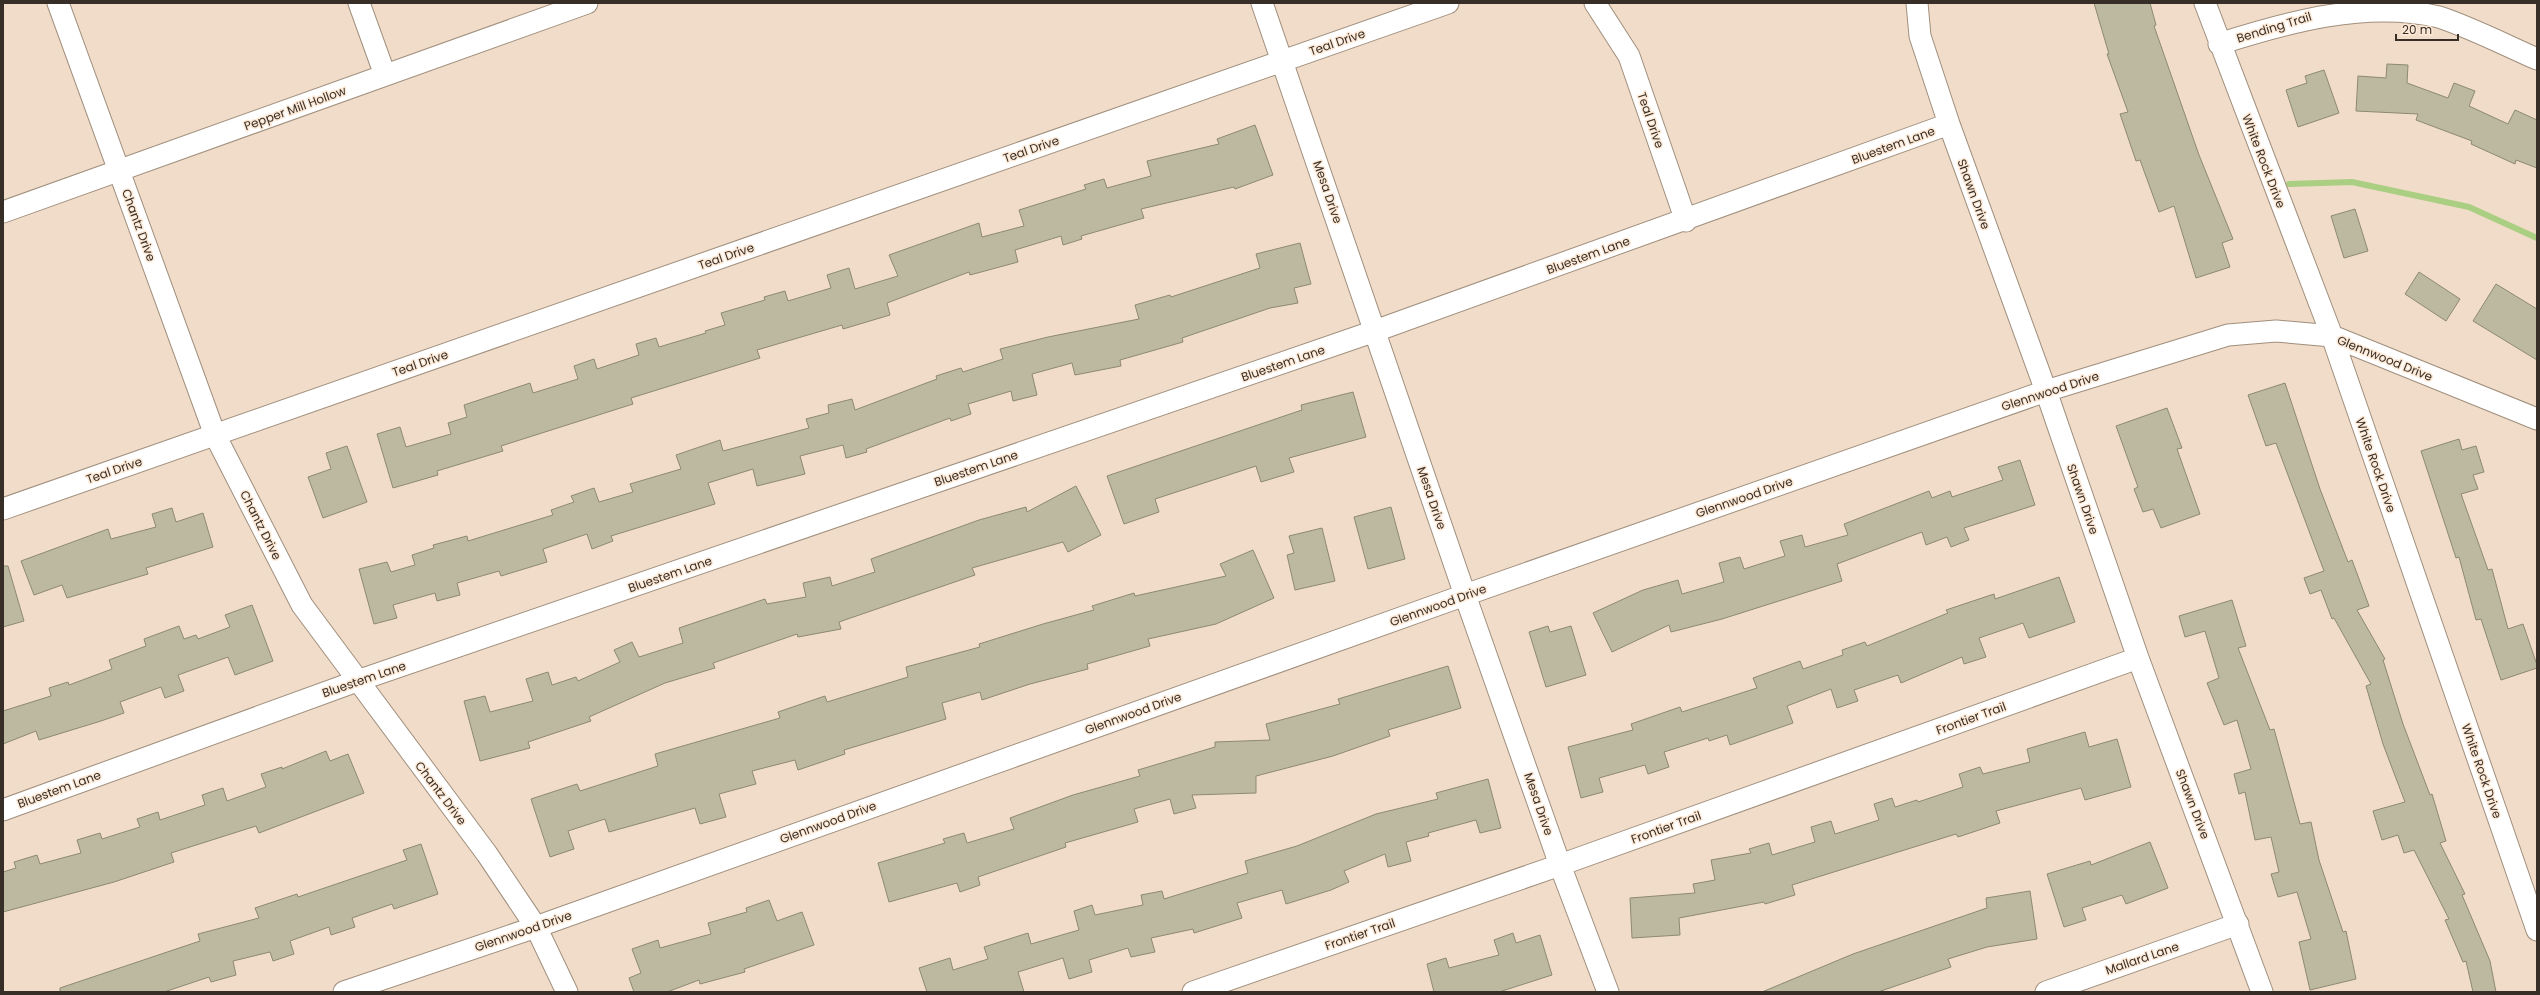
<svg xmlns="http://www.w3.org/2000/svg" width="2540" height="995" font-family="Poppins,sans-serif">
<rect width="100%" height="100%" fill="#f0dcc9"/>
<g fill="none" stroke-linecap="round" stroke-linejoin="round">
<path stroke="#aace82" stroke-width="6" d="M2289,184L2352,182L2469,207L2537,238"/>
</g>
<path fill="#bdb9a1" stroke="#8d8972" d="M2094,3H2150L2156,25L2154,26L2199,155L2233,239L2222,243L2230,267L2196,278L2174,206L2159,212L2140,160L2136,161L2120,114L2128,112L2107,54H2109Z
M2387,64L2408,65L2407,83L2448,98L2454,83L2475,91L2469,106L2508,124L2515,110L2537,120V168L2516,160L2515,164L2471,144L2472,141L2416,120L2418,114L2356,111L2358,76L2386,78Z
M2324,70L2339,113L2298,127L2286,90L2307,83L2305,76Z
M1255,125L1273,175L1235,189L1234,187L1141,209L1144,218L1081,236L1082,239L1063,245L1061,236L1015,250L1018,262L970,275L969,272L887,303L890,315L843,329L842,325L757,350L760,358L631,398L633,404L501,446L503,451L437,471L438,475L393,488L377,434L400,427L406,447L451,434L448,423L467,417L464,405L530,383L533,393L578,379L574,366L594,359L597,369L639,355L636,344L656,338L659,347L706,333L705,331L725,325L721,313L765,300L764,297L785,291L788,301L831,288L827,275L849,268L855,289L898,276L889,255L979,223L982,237L1024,226L1019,210L1086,189L1084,185L1104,179L1107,188L1151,176L1147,161L1219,144L1217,139Z
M2355,209L2368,251L2344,258L2331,216Z
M1300,243L1311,284L1294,288L1298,303L1270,308L1182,338L1183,342L1120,360L1121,366L1075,375L1072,363L1032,374L1037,395L1013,401L1011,391L968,404L971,414L951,421L950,418L866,449L867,452L846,458L843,445L800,456L805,474L757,486L753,469L708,483L715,504L611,536L613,541L592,549L587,534L543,549L547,562L501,576L499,571L457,583L460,595L437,601L435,593L393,605L397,618L374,624L359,569L387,562L391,572L415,565L412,555L434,548L433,545L467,536L468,541L553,515L551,510L574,502L571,496L594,488L599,502L633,492L630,484L681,469L676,455L720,440L723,451L809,428L806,419L829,413L828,405L852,399L855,410L937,379L936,376L961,368L963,372L1003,359L1000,349L1048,337L1139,319L1135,305L1170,295L1171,297L1260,268L1256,254Z
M2419,272L2460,299L2446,321L2405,294Z
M2496,284L2537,309V360L2473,321Z
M2285,383L2320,489L2348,562L2352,560L2369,606L2357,610L2385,659L2383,660L2403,724L2430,795L2432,794L2446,841L2440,843L2465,894L2462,895L2490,961L2496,992H2473L2466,961L2463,962L2445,920L2449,919L2414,850L2404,853L2398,835L2382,840L2373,811L2405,802L2383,744L2366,686L2371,684L2334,618L2332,619L2321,590L2310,594L2304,578L2324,571L2276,443L2266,446L2248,395Z
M1353,392L1366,437L1289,458L1294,472L1261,482L1256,466L1155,499L1159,512L1124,524L1107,476L1302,410L1301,405Z
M2167,408L2182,448L2177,449L2200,514L2161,528L2153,509L2143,512L2134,489L2138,487L2116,426Z
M2459,439L2462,450L2476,446L2484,472L2473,475L2478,489L2461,494L2488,570L2492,569L2508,629L2523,624L2537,665V668L2501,680L2481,619L2476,620L2459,557L2456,558L2421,451Z
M347,446L367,502L323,518L308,477L331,469L326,453Z
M2020,460L2035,505L1964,528L1969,540L1951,547L1947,537L1926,545L1922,532L1837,564L1842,581L1722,619L1671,632L1669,625L1612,652L1593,613L1643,590L1678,580L1682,594L1724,582L1719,563L1740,557L1744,569L1785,556L1780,541L1802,535L1805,547L1848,535L1844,524L1929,491L1932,498L1950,491L1952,497L2003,480L1998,467Z
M1076,486L1101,535L1068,552L1063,542L972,568L975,575L839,622L841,629L798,637L797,634L713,663L715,668L665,683L589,717L591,721L528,742L530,748L480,761L464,701L485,696L490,712L533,701L526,679L548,672L552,685L576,677L578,681L620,662L614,650L632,642L639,657L683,643L679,628L765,599L767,604L806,597L803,583L830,577L832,586L875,572L871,559L979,520L1026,507L1027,512Z
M1391,507L1405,559L1368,569L1354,517Z
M172,508L176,522L203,513L213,547L146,568L148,574L67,598L62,585L34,595L21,561L108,529L111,539L156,527L152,514Z
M1322,528L1335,581L1295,590L1287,555L1294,553L1289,536Z
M1253,550L1274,598L1216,624L1148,639L1150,646L1087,664L1088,669L1030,684L982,700L980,692L942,703L946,719L844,750L845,754L798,770L795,760L752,771L756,784L719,794L726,817L700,824L695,808L609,832L605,819L568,831L574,849L550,857L531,799L577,784L580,791L658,766L655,754L780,718L778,712L825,696L827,702L908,677L906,667L980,647L979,644L1043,624L1094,610L1092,606L1134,593L1135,596L1226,576L1220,564Z
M3,566H8L24,621L3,627Z
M2059,577L2075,622L2029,638L2023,623L1979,638L1986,657L1964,664L1962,657L1901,683L1898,675L1854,690L1858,701L1837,708L1831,689L1787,706L1793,723L1730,745L1727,735L1709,741L1708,738L1664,752L1669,767L1648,774L1645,765L1599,778L1603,792L1581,798L1568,747L1633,730L1631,724L1680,707L1682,712L1757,688L1753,678L1800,661L1803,669L1843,655L1842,650L1865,642L1867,646L1948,613L1946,610L1994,594L1995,599Z
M2232,600L2246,646L2238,648L2270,730L2274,729L2300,824L2311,822L2319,860L2343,932L2346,931L2356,979L2310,990L2299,942L2311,939L2297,892L2278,897L2271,874L2279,872L2271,837L2255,840L2245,792L2239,794L2234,774L2251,769L2237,720L2224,725L2207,683L2219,678L2205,631L2185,637L2179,616Z
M252,605L273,661L235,675L228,657L178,675L184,691L165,698L161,687L120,702L124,713L101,721L39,740L36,731L3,744V711L51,696L49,688L68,682L69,685L112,669L109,660L146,646L144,639L179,626L184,639L196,635L198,639L230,627L225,615Z
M1548,626L1550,632L1571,626L1586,675L1546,687L1529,632Z
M1448,666L1461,708L1388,730L1390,736L1333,756L1256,776V793L1192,795L1196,808L1174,814L1170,799L1134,809L1138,822L1065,843L1066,847L978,877L980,885L960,892L957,883L889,902L878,863L945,843L943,839L964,833L967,843L1014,829L1010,818L1073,795L1140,776L1138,770L1215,747V742L1270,740L1266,724L1340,704L1338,699Z
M2085,732L2089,747L2117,739L2131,787L2085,800L2081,788L1996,811L2000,823L1958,837L1956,834L1792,885L1795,895L1765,904L1764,902L1679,918L1680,935L1632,938L1630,898L1695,893L1693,884L1715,880L1711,860L1751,853L1749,849L1769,843L1772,855L1815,842L1811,827L1831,821L1835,834L1879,820L1874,804L1892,798L1895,807L1917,800L1918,802L1963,787L1959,774L1980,767L1983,774L2030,762L2027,749Z
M326,751L330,761L348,754L364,793L259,833L256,826L171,853L174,862L114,882L3,912V872L16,868L14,862L37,855L40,864L81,853L77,840L100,833L102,839L140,827L137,819L158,812L160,820L205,805L202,795L223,788L227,801L266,787L261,774L282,767V769Z
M1488,779L1501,828L1480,833L1476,820L1428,833L1429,836L1406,842L1411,861L1388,867L1385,854L1344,871L1349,882L1331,890L1286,904L1282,890L1237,903L1242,918L1194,933L1193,929L1151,938L1155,952L1131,957L1128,948L1089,960L1092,972L1069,979L1063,958L1018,972L1024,992H927L919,968L950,958L953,970L988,959L984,947L1028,933L1031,944L1079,930L1074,911L1092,905L1095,915L1143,905L1141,895L1162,891L1164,899L1248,873L1245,861L1297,846L1376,814L1438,799L1436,793Z
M2150,842L2168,888L2126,904L2122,895L2082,908L2086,920L2064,927L2047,874L2090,861L2091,865Z
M421,844L438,894L394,909L392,904L352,918L355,927L331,935L329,927L290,941L294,954L273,961L270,952L233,961L236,975L211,982L209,977L164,992H60V988L200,941L198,934L259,918L255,908L297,894L298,897L407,860L403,850Z
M2030,891L2037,939L1987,947L1948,959L1951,967L1878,992H1762L1853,954L1987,908L1986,898Z
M769,900L777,921L802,912L814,945L744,969L745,972L700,984L699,980L667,992H634L629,978L641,973L632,949L658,940L660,948L711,934L708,923L747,912L746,908Z
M1513,933L1516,943L1540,935L1552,975L1499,992H1434L1427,964L1446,958L1449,968L1499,955L1494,940Z"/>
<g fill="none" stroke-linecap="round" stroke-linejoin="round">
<defs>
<path id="minor" d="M58,3L215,435L302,605L487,854L536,927L567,992
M359,3L385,75
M1262,3L1465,595L1560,865L1608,992
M1595,3L1629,56L1686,221
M1917,3L1920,36L1949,124L2046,391L2138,658L2262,992
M2205,3L2332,336L2537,930
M2219,44C2288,22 2366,0 2439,17C2472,28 2505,45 2537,59
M3,212L587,3
M3,509L1448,3
M3,810L357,681L1375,331L1949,124
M344,992L536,927L1465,595L2046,391L2228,335L2276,331L2332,336L2537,419
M1193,992L1560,865L2138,658
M2046,992L2238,924"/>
</defs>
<use href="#minor" stroke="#a08f7d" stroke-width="23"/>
<use href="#minor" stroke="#fff" stroke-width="21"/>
</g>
<g text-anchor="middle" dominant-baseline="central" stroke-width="3" stroke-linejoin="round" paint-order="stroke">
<g font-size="12" fill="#362e27" stroke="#fde9d6">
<text transform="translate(2274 27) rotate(-17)">Bending Trail</text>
<text transform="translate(1337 42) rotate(-19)">Teal Drive</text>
<text transform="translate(295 108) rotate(-20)">Pepper Mill Hollow</text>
<text transform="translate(1651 120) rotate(71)">Teal Drive</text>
<text transform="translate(1893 145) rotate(-20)">Bluestem Lane</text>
<text transform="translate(1031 149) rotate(-19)">Teal Drive</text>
<text transform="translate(2264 161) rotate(69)">White Rock Drive</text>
<text transform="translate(1328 192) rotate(71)">Mesa Drive</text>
<text transform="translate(1974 194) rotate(70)">Shawn Drive</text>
<text transform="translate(139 225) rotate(70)">Chantz Drive</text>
<text transform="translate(1588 255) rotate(-20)">Bluestem Lane</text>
<text transform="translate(726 256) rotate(-19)">Teal Drive</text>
<text transform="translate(2385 358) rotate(22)">Glennwood Drive</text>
<text transform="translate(420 363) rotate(-19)">Teal Drive</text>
<text transform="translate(1283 363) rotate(-19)">Bluestem Lane</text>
<text transform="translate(2050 391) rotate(-18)">Glennwood Drive</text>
<text transform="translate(2376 465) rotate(71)">White Rock Drive</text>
<text transform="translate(976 468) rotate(-19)">Bluestem Lane</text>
<text transform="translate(114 470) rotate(-19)">Teal Drive</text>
<text transform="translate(1744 497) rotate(-19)">Glennwood Drive</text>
<text transform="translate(1432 498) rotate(71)">Mesa Drive</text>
<text transform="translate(2083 499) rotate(71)">Shawn Drive</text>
<text transform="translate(261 525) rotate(63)">Chantz Drive</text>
<text transform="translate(670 574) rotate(-19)">Bluestem Lane</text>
<text transform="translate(1438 605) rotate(-20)">Glennwood Drive</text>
<text transform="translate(364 679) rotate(-19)">Bluestem Lane</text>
<text transform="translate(1133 713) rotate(-20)">Glennwood Drive</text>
<text transform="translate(1971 718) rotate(-20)">Frontier Trail</text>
<text transform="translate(2482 771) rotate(71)">White Rock Drive</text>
<text transform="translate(59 789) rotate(-20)">Bluestem Lane</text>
<text transform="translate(441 793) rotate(53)">Chantz Drive</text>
<text transform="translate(1539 804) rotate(71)">Mesa Drive</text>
<text transform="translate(2193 804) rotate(69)">Shawn Drive</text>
<text transform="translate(828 822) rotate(-20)">Glennwood Drive</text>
<text transform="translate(1666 827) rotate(-20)">Frontier Trail</text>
<text transform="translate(523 931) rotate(-19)">Glennwood Drive</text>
<text transform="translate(1360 934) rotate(-19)">Frontier Trail</text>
<text transform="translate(2142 958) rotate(-19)">Mallard Lane</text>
</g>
</g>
<rect width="2540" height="995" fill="none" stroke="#362e27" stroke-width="8"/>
<path d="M2396 34v6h62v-6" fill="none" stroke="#362e27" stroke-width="2"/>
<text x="2402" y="34" font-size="12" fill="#362e27" stroke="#fde9d6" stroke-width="3" paint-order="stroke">20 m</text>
</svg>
